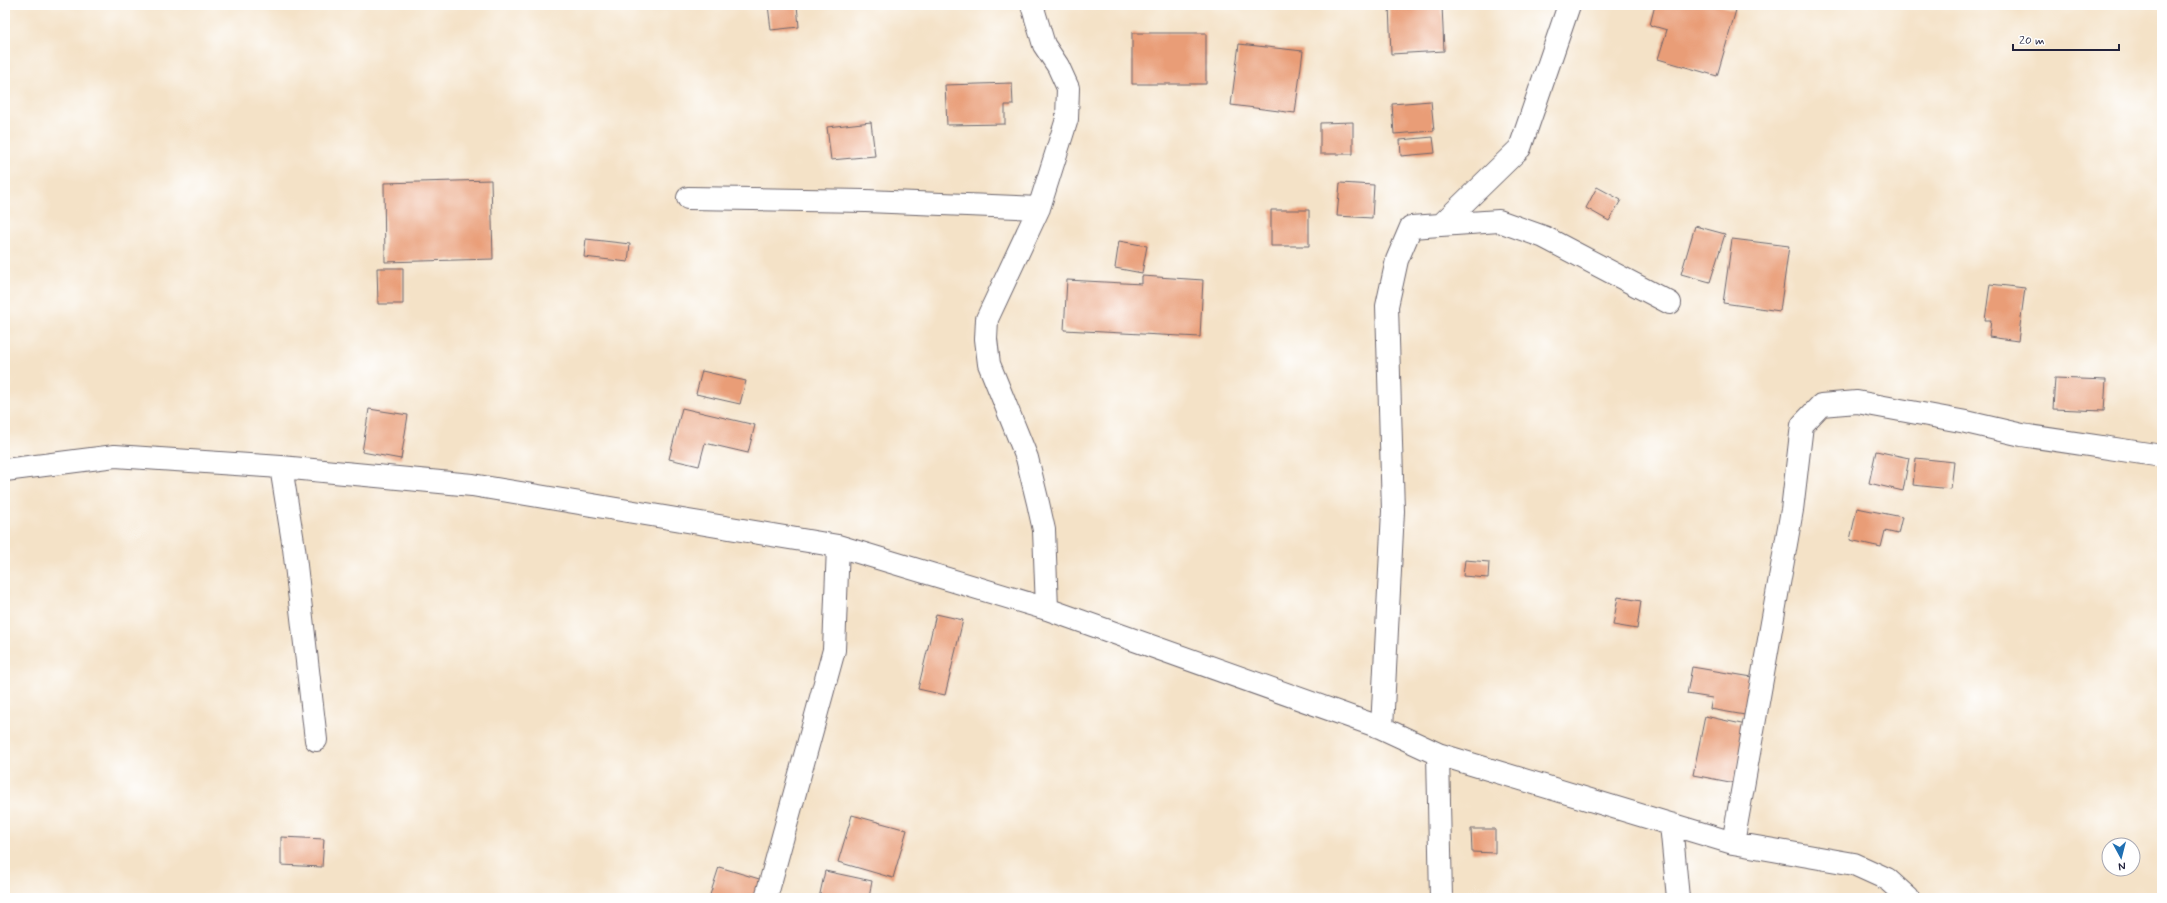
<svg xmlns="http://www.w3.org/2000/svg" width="2167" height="903" font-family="Mynerve,sans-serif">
<rect width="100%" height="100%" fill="#fff"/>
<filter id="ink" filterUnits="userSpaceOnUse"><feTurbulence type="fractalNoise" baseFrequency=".025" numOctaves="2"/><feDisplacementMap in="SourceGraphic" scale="8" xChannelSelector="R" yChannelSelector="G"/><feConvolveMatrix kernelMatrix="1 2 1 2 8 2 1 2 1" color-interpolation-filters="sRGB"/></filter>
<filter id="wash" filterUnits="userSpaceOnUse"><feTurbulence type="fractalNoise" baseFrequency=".012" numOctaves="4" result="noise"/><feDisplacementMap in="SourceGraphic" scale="16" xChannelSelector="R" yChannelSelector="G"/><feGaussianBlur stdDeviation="0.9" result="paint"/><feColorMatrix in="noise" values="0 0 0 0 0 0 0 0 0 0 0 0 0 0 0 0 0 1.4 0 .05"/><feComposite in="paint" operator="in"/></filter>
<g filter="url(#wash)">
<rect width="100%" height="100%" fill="#f4e2c7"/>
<g id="blocks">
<path fill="#e99d77" d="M768,5H797L799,27L771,30Z
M1389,5H1442L1444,51L1391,54Z
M1655,5H1719L1736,10L1717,76L1658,59L1667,30L1650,25Z
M1132,33H1206V84H1132Z
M1239,44L1303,51L1295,113L1231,105Z
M1012,83L1013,105H1005V124L947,125L945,85Z
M1431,101L1434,131L1394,134L1392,104Z
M871,122L875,156L831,160L827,127Z
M1353,122V154H1320V123Z
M1433,137L1435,153L1401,156L1400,140Z
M491,180L493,259L385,262L384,183Z
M1340,183L1374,185L1372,218L1337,216Z
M1597,187L1621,200L1609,221L1586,208Z
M1271,210H1309V246H1271Z
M1695,226L1725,234L1710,282L1681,274Z
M586,239L630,244L628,262L584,257Z
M1732,239L1789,246L1780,311L1723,303Z
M1119,241L1147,246L1142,273L1115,268Z
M377,268H403V304H378Z
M1142,276L1203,280L1200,337L1064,330L1067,280L1142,284Z
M1990,284L2025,288L2018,341L1989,337L1991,320H1985Z
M702,371L746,381L740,404L696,394Z
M2055,378L2106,380L2104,411L2053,409Z
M682,408L755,425L748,453L705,443L699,466L669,459Z
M369,409L408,415L401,459L362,452Z
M1876,451L1909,458L1903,491L1869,483Z
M1916,458L1954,462L1951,489L1913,485Z
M1857,508L1902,517L1898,534L1885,531L1881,547L1850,540Z
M1465,560L1489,562L1488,578L1463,576Z
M1618,597L1641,601L1637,629L1613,625Z
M936,614L963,620L945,695L918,689Z
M1692,667L1752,677L1745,715L1710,709L1712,698L1687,694Z
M1705,716L1746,725L1735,783L1693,775Z
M852,815L907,830L893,878L838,862Z
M1471,829H1495V853L1472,852Z
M281,837L324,839L322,867L281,865Z
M719,867L766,881L761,898H709Z
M825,871L872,881L869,898H819Z"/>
</g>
</g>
<g filter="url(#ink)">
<use href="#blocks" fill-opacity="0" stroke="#6c656c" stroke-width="1"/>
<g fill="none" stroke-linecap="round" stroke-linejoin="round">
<defs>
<path id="minor" d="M1032,5L1044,45L1058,66L1068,88L1067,119L1039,208L987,319L986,339L989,364L1027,458L1038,503L1044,530L1047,609
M688,198L866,201L1039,208
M1443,223L1520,148L1569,5
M281,467L294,548L316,740
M5,470L115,456L281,467L472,485L838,546L1047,609L1382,728L1438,754L1733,843L1854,864L1887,879L1908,898
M1382,728L1393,511L1387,306L1397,260L1411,227L1499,221L1544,237L1670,303
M1438,754L1441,898
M1671,824L1678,898
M1733,843L1792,510L1802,425L1821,405L1857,402L1966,422L2022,435L2162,456
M766,898L834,650L838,546"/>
</defs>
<use href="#minor" stroke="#6c656c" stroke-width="24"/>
<use href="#minor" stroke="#fff" stroke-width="22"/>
</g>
</g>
<rect width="2167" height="903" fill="none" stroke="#fff" stroke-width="20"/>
<g transform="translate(2121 857) rotate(173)"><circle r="19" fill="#ffffff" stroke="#a7a7b1"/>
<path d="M0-3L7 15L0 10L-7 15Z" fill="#1f6fb2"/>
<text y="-6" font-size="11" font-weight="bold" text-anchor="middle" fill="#22223b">N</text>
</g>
<path d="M2013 44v6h106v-6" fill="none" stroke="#22223b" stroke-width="2"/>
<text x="2019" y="44" font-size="12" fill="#22223b" stroke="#ffffff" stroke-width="3" paint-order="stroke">20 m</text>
</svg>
